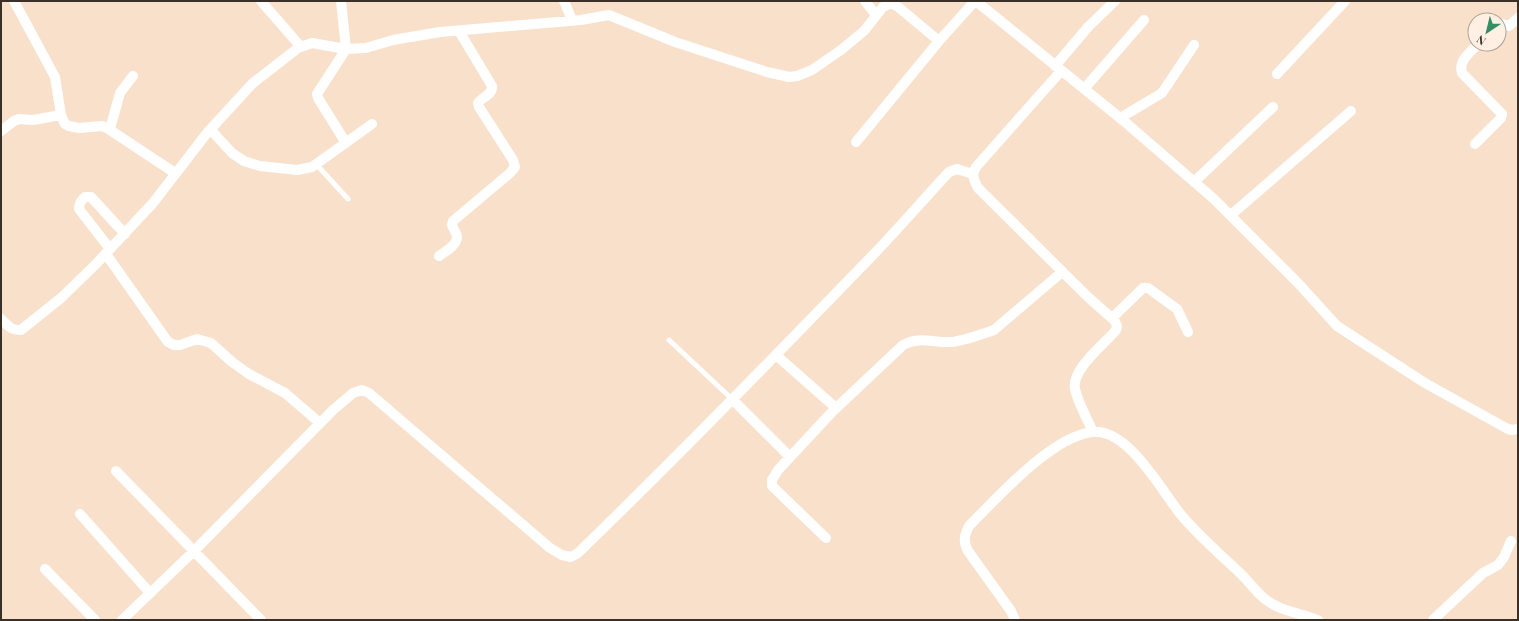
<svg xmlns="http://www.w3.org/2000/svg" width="1519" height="621" font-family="'Playfair Display',serif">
<rect width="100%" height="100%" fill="#f9e0cb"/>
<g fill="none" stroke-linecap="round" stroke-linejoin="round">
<path stroke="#fff" stroke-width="5" d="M316,164L348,199
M669,340L733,400"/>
<path stroke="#fff" stroke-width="10" d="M14,1L55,77L61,115L65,124L69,126L79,128L102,126L107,128L175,173
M261,1L301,47
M341,1L346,49L317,94L318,98L346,143
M564,1L572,20
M865,1L876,15
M976,1L1125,122L1214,199L1298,283L1337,326L1425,383L1506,428L1511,430L1518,429
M1499,23L1509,26L1518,18
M1055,66L1088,27L1115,1
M1061,71L976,167C971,175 974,180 978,188L1088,297L1115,321L1117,326L1116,330C1105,344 1071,369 1075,389C1078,403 1087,418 1093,432
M1277,74L1345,1
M1084,89L1144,20
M1120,118L1162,93L1194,45
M110,129L120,93L133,76
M211,130L232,153L244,161L260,166L297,170L312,167L372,124
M1,131L14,121L19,119L33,120L61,115
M856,142L939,41L975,1
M1475,144L1501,118L1502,114L1462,73C1458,61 1470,52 1478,44
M1194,182L1273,107
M1231,215L1351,111
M110,249L79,209C79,203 81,200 85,197H91L125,234
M106,254L168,342L174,345H180L197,339L211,343L232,362L249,374L285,393L320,423
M439,256C445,252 457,245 457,237C457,233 453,229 452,225L453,221L510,173L515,167L513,160L479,107L478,103C482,97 493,95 492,86L459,31
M1112,318L1140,291L1143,288H1148L1177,309L1188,332
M1,319C7,325 12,331 21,330L61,298L95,265L153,203L207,133L253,83L298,48L312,43L346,49L366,48L393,40L440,32L581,20L609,15L675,42L767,72L789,77L797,76L812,70L841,50L864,31L883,7L891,3L897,6L939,41
M776,355L836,408
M733,400L790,457
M116,471L261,620
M80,514L150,593
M826,538L772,486V480L778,470L832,412L903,345C919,336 934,343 952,342C966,340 980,335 994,330L1062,272
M45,569L95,620
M122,620L194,551L333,410L353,393L362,390L369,393L550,548L562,555L571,557L578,553C678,456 775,356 872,256C898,229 923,200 949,172L957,169L973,174
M1015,620L1011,611L968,551C963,541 964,536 969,526C997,498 1051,437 1092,432C1129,428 1162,492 1182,516C1200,537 1221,555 1242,575C1250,583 1256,592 1265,599C1279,611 1301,613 1318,620
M1433,620L1483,573L1498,565L1504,557L1511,541"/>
</g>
<rect width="1519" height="621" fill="none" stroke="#3a3028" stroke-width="4"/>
<g transform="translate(1487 32) rotate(215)"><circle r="19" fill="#fff0e3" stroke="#b0a398"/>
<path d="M0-3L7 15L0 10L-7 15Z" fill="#348d63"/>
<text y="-6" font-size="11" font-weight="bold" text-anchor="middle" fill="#3a3028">N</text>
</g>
</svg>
